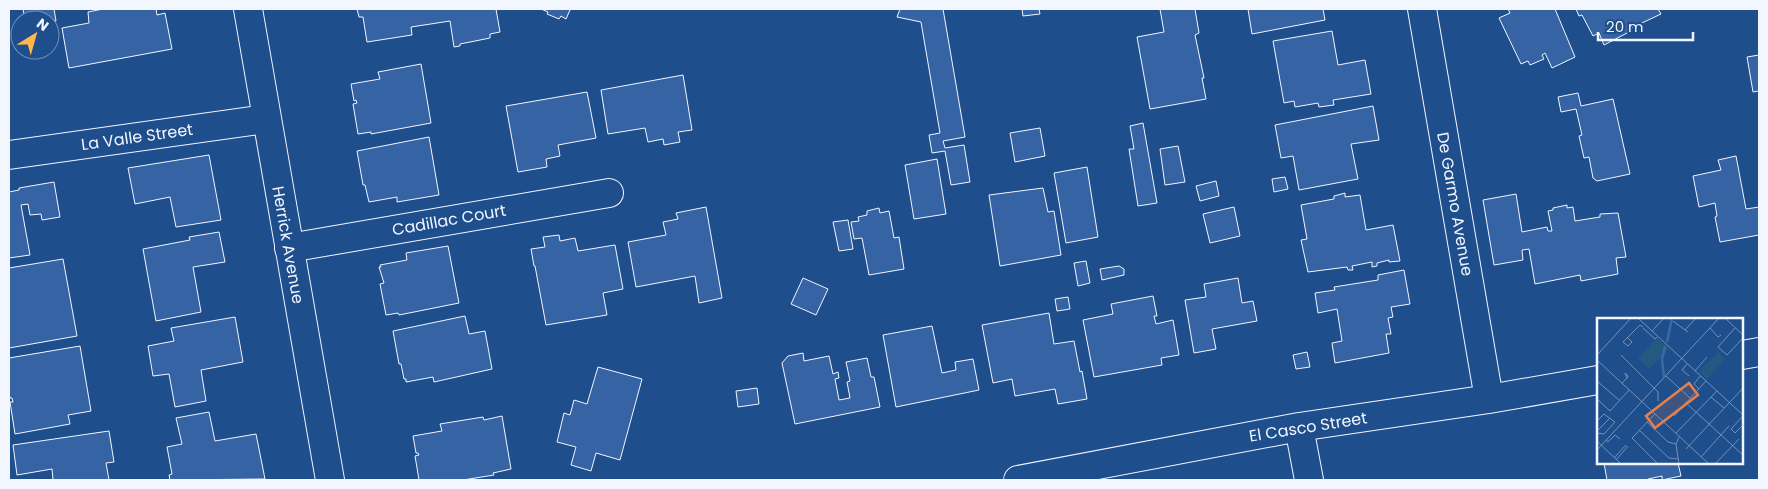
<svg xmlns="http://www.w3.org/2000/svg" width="1768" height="489" font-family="Poppins,sans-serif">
<rect width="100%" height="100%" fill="#1f4e8c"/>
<path fill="#3563a3" stroke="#f2f6ff" d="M23,9H54L56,21L25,20Z
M103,9H156L157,15L165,13L172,49L69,68L62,28L89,23L88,12Z
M357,9H496L500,32L490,34V38L460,44V46L454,47L450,21L411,27L412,35L367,42L363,17H359Z
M541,9H569L570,10L566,19L561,16L559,19L547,14L548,12Z
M900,9H943L965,137L943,141L945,148L964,145L970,182L951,185L945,151L932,153L929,135L940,133L921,22L897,17Z
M1022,9H1039L1040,14L1023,16Z
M1160,9H1195L1199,33L1195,35L1204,78H1202L1206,99L1150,109L1137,37L1164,32Z
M1248,9H1323L1325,20L1252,34Z
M1508,9H1555L1575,57L1552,68L1545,53L1542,55L1544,59L1530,65L1528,61L1521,64L1499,18L1510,13Z
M1576,9H1658L1661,14L1627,30L1629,32L1604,45L1599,33L1593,36L1582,15L1579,16Z
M1332,31L1338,65L1365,60L1371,94L1333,100L1334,105L1319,107L1318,103L1295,107L1294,101L1284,103L1273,41Z
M1759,55V91L1753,92L1747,57Z
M421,64L431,123L371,134V132L358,134L353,104L357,103L356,100L354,101L351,84L380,79L378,72Z
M683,75L692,130L678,132L680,142L664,145L663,139L648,142L645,128L608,134L601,90Z
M587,92L596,138L558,145L560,156L546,159L547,167L518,172L506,106Z
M1578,93L1581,106L1613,99L1630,174L1597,181L1593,178L1589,157L1584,158L1579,136L1582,135L1576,109L1561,112L1558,97Z
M1373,106L1379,140L1351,144L1358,179L1299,190L1293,156L1281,158L1275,125Z
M1143,123L1157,203L1138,206L1129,149H1134L1130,126Z
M1040,128L1045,156L1015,162L1010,133Z
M429,137L439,195L397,202V197L369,202L365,185H363L357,151Z
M1178,146L1185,182L1165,185L1160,149Z
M209,155L221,220L176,227L170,197L135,204L128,168Z
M1736,156L1746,209L1759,207V235L1720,242L1715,217L1717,216L1715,203L1699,207L1693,176L1721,170L1718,160Z
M937,159L946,214L914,219L905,165Z
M1087,167L1098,237L1066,243L1054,173Z
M1285,177L1288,189L1274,192L1272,179Z
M1216,181L1219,196L1200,201L1196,186Z
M54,182L60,217L42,220L41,214L30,215L28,204L21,205L30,255L9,258V192L19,190V188Z
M1043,188L1048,212L1054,211L1061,255L1000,266L989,195Z
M1345,193V197L1360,195L1366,230L1393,225L1400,261L1389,262V260L1377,263V266L1372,267V262L1352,266L1353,270H1348L1347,267L1308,272L1301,240L1307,239L1301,205L1334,199V196Z
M1516,194L1522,232L1547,227L1548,231H1552L1548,211L1553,210V208L1567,205V208L1573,207L1575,221L1600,217V214L1618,213L1626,257L1616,258L1618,274L1581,281L1580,275L1535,284L1529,249L1522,250L1523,260L1494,265L1483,200Z
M706,207L722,298L699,303L695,276L636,287L628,242L666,235L663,222L678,219L676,213Z
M1234,207L1240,236L1210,243L1203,214Z
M879,208L880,213L889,211L894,238L899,237L904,269L869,275L862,238L854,239L851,222L859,221L858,217L867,215V211Z
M848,220L853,249L839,251L833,222Z
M219,232L225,262L193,267L201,312L156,321L143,249L190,240L189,237Z
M559,235L560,241L575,238L578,251L615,245L623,289L603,293L607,315L546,325L535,266H534L531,249L545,247L543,237Z
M448,246L459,303L399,315L398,313L386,315L380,284L384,283L379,267H381L380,265L407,260L406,253Z
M63,259L77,336L9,348V268Z
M1086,261L1090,283L1078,286L1074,263Z
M1119,266L1124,269V275L1102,280L1100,269Z
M1404,270L1410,304L1391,307L1393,317L1388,318L1391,334H1386L1389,353L1335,363L1332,343L1342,341L1337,309L1318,313L1315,293L1335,290L1334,287L1378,280V275Z
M803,278L828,289L816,315L791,304Z
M1238,278L1242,303L1253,301L1257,321L1212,329L1216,349L1194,353L1185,300L1206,297L1204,284Z
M1153,296L1157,316H1154L1156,324L1173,320L1179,355L1161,358L1162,365L1094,377L1083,320L1113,314L1111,304Z
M1068,297L1070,309L1057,311L1055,299Z
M1049,313L1054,344L1074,341L1080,372L1082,371L1087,399L1058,404L1055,389L1015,396L1012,379L993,383L982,325Z
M465,316L469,334L485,331L492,369L434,382L433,377L406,382V379H404L401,364H399L393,331Z
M235,317L243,362L201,370L206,401L175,407L169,374L153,376L148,346L174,341L171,328Z
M932,326L942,373L956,370L955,362L973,359L979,390L896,407L883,335Z
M80,346L91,411L68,415L70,424L15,434L10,402H13L12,398H10L9,393V358Z
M1307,352L1310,367L1296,369L1293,355Z
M803,353L804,361L829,356L833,374L838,372L839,378L835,379L839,400L850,398L847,382L850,381L846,362L867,358L871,377H874L880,407L795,424L782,363L788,356Z
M598,367L642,379L620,460L596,453L591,471L571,465L576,447L557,442L564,413L570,415L574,400L587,404Z
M757,388L759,404L738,407L736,391Z
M209,412L215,441L256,434L265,479L170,480L169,475L172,474L167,447L182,444L176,418Z
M502,416L511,469L493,473L494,475L463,480H419L415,456L419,455L418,453H416L413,436L442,431L440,424L483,417L484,420Z
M109,431L114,462L106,463L109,480H53L52,469L17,475L13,445Z
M1604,463H1678L1681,476L1662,480V476L1648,479V480H1607Z"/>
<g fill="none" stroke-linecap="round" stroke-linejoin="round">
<defs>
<path id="minor" d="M1422,9L1489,399
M9,155L266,119
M289,248L609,193
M1742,355L1759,352
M1299,427L1309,480
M1018,480L1299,427L1489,399L1598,380"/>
<path id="tertiary" d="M248,9L330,480"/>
</defs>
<use href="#minor" stroke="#f2f6ff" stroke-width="30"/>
<use href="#tertiary" stroke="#f2f6ff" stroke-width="30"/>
<use href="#minor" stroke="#1f4e8c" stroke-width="28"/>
<use href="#tertiary" stroke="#1f4e8c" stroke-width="28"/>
</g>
<g text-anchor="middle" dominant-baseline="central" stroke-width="4" stroke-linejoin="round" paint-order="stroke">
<g font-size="16" fill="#f2f6ff" stroke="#1f4e8c">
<text transform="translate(137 137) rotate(-8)">La Valle Street</text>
<text transform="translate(1455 204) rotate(80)">De Garmo Avenue</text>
<text transform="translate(449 220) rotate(-10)">Cadillac Court</text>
<text transform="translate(288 245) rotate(80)">Herrick Avenue</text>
<text transform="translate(1308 427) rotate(-9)">El Casco Street</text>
</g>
</g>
<g transform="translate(1597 318)">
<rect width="146" height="146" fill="#1f4e8c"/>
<path d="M60,20L72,30L66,41L68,58L66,59L64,39L52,51L41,40ZM121,34L128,41L110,61L102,54Z" fill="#245a82"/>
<path fill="none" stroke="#3b69a3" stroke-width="2.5" d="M70,24L75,0M67,59L65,41L68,28"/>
<path fill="none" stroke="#7391ba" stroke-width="1" d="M41,0L147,98M128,0L147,18M76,3L91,14M46,10L58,21L60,19M113,10L121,19L124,17M138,10L121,29L130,37L147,19M88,12L99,0M55,13L67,0M31,20L35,24L31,28L26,24L43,7L46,9M0,37L34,0M24,37L61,74V83M0,42L112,146M90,46L85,52L92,58M98,53L110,39M69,58L93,80M0,63L22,82M25,65L31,59V58L28,55L30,60M102,71L97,66L103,58M114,79L127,90M0,81L13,93L32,72M88,84L147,138M58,96L35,120L61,146M77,98L109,63M146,98L134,111L138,115L147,106M0,103L7,96L18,104L7,116L0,115M50,104L71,124L79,126M42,112L72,140L81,141M0,113L13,100M79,115L120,73M9,122L11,124L18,117L23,121M0,123L24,146M89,131L147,69M0,132L122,0M104,139L132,108M17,140L29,127M19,142L31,128M82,146L79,126L82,119M118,146L142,121"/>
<path fill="#ea8049" fill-opacity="0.15" stroke="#ea8049" stroke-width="2.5" d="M92,65L101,77L58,110L49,98Z"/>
<rect width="146" height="146" fill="none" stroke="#f2f6ff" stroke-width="2.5"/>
</g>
<rect width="1768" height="489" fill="none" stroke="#f2f6ff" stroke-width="20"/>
<g transform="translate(35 35) rotate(37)"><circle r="24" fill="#1f4e8c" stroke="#7391ba"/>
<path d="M0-4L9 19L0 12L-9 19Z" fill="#ffb74d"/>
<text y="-8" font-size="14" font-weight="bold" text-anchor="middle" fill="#f2f6ff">N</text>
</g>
<path d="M1598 32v8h95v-8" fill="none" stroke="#f2f6ff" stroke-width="2.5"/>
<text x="1606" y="32" font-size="15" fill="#f2f6ff" stroke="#1f4e8c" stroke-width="4" paint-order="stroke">20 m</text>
</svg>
